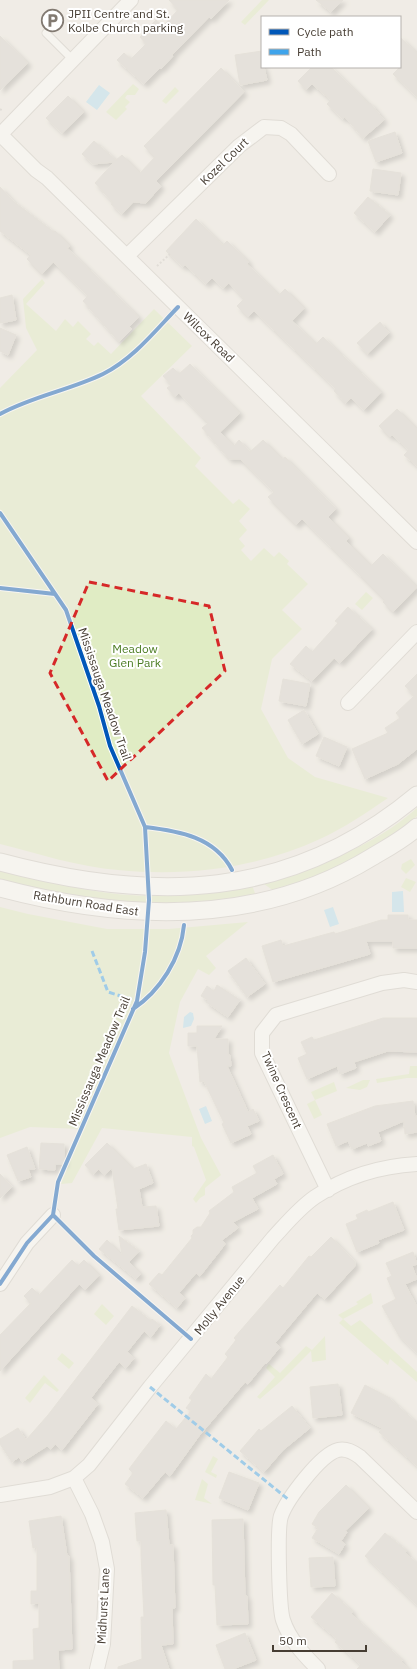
<svg xmlns="http://www.w3.org/2000/svg" width="417" height="1669" font-family="'IBM Plex Sans',sans-serif">
<defs>
<filter id="shadow"><feDropShadow dx="3.5" dy="3.5" stdDeviation="2" flood-color="#0004"/></filter>
</defs>
<rect width="100%" height="100%" fill="#f0ece6"/>
<path fill="#e0ecc4" d="M262,0H269L245,25L241,22Z
M133,84L139,89L135,95H127L125,98L130,102L125,107L127,109L116,120L106,112Z
M175,87L179,91L166,104L162,101Z
M42,279L45,283L26,304L56,331L65,319L73,327L78,321L91,334L86,339L94,346L98,342L111,354L154,309L192,346L141,396L201,458L195,466L233,504L239,499L250,509L239,521L247,530L239,539L245,546L241,550L251,561L264,548L274,557L279,552L289,561L287,564L308,584L282,610L302,629L272,659L261,709L288,758L315,777L388,798C366,813 344,828 320,839C257,868 187,877 118,870C79,867 39,854 0,844V388L37,350L26,328L23,299Z
M366,592L373,598L362,610L355,604Z
M417,808V816L393,836L317,877L274,891L264,884C318,866 373,847 417,808Z
M411,859L415,865L406,874L401,869L402,864Z
M0,869C27,876 55,884 83,889C139,900 197,897 252,885L256,896C199,906 141,908 83,899C55,895 28,888 0,882Z
M406,878L416,882L410,892L401,887Z
M0,907L28,914L107,929H169L248,922L206,956L216,968L209,975L198,969L180,1002L169,1053L201,1138L221,1175L205,1188V1195L200,1198L196,1203L193,1199L206,1180L194,1147L192,1146V1137L102,1128L72,1183L61,1184L81,1129L30,1127L0,1138Z
M410,1066H417V1078H407L377,1083L376,1079L409,1074Z
M363,1080H370L367,1087L360,1090L346,1088Z
M334,1082L337,1091L315,1100L322,1115L314,1119L307,1104L315,1100L311,1092Z
M371,1293L373,1303L343,1319L351,1326L360,1320L417,1372V1382L390,1359L388,1365L339,1323L343,1319L338,1315L358,1304L356,1302Z
M102,1304L114,1316L106,1325L94,1314Z
M325,1336L326,1360L312,1362L311,1351L281,1381L260,1399L257,1397L275,1377L266,1368L269,1364L280,1373L306,1346L312,1350Z
M62,1353L74,1363L69,1369L57,1359Z
M44,1375L59,1390L57,1392L45,1383L30,1403L25,1398Z
M213,1456L218,1459L211,1472L217,1475L216,1478L205,1472Z
M202,1479L208,1484L204,1498L212,1504L195,1500Z"/>
<path fill="#b3def1" d="M99,85L110,93L97,110L86,102Z
M403,891L404,912H392V892Z
M333,907L339,924L330,927L324,910Z
M190,1012L193,1013L194,1019L191,1026L183,1028L184,1017Z
M206,1106L212,1121L205,1124L199,1109Z"/>
<path fill="#d8d3ce" stroke="#d8d3cc" filter="url(#shadow)" d="M169,0H229L211,19L209,17L172,55L173,56L161,69L160,68L144,84L117,60L124,53L131,59L146,44L140,37L156,20L163,26L178,10Z
M316,0H343L331,12Z
M0,36L28,63L0,90Z
M400,37L417,53V97L393,74L400,67Z
M262,51V67H264L267,80L240,85L235,55Z
M312,67H331L369,104L370,103L384,120L363,138L345,117L343,119L327,104L331,100L312,84L306,90L298,81Z
M221,68L244,92L156,181L161,186L146,203L133,202L122,214L111,204L113,203L95,183L114,162L93,164L82,154L94,141L116,160L122,155L140,173L155,157L144,146Z
M68,96L84,112L62,133L46,118Z
M395,132L402,153L376,162L368,141Z
M373,169L401,173L398,195L370,191Z
M0,187L13,201L54,232L55,231L70,246L67,248L139,317L129,327L132,329L119,342L83,301L88,296L53,262L42,274L27,259L31,255L0,231Z
M368,197L390,215L375,232L354,213Z
M196,219L223,245L227,241L249,262L247,264L279,295L285,289L304,308L292,321L316,344L323,337L381,392L364,410L351,398L345,403L334,391L336,389L254,311L248,317L237,306L244,299L229,283L223,288L212,278L206,284L185,265L183,267L166,251Z
M12,295L16,320L0,323V298Z
M380,322L389,333L367,354L357,343Z
M0,328L16,335L8,355L0,351Z
M190,364L240,413L220,432L234,446L239,440L250,452L263,440L282,459L285,457L336,509L328,517L349,538L346,541L371,566L383,554L417,587L393,612L383,602L385,600L361,576L302,519L296,525L268,497L274,492L240,459H229L202,428L208,423L179,393L175,397L167,388L171,385L163,376L173,368L179,374Z
M397,409L417,429V466L404,455L409,450L392,435L390,437L379,426Z
M348,607L372,629L340,663L334,658L312,681L290,664L306,646L312,652L338,623L335,621Z
M417,674V749L398,764L365,779L352,749L388,733L385,728L400,718L396,713L414,696L405,686Z
M283,679L310,684L306,706L279,701Z
M304,710L318,734L302,744L288,720Z
M324,737L347,747L339,766L316,756Z
M388,915H408V920H417V948H393V941H366L370,954L273,982L262,946L281,940L283,946L334,932L335,934L381,920H388Z
M246,958L265,984L247,997L228,971Z
M217,985L240,1000L228,1017L206,1002L208,1000L201,996L207,986L214,991Z
M383,1018H417V1052L388,1051L354,1062L356,1068L340,1074L337,1066L307,1079L298,1058L307,1054L301,1042L312,1037L314,1040Z
M197,1026H222L214,1039H228V1055H230L231,1066H227L248,1112L253,1109L259,1121L247,1126L251,1134L231,1143L222,1124L224,1123L204,1081L200,1082L197,1046H188V1033H197Z
M413,1101L415,1117L417,1116V1132L405,1134L404,1121L378,1132L381,1141L368,1146L367,1143L352,1149L348,1141L336,1146L327,1124L375,1106Z
M41,1143L64,1144V1164H55V1170L39,1169Z
M107,1143L133,1169L146,1164L153,1183L139,1189L142,1207L156,1206L159,1226L119,1230L116,1209H118L112,1168L104,1175L99,1169L93,1174L85,1165Z
M27,1147L35,1169H28L31,1177L18,1181L7,1155Z
M273,1155L283,1174L274,1179L277,1184L252,1198L258,1209L233,1222L238,1228L222,1240L225,1244L219,1252L200,1276L196,1273L179,1293L185,1298L177,1308L149,1284L159,1273L162,1275L192,1238L191,1236L193,1234V1230L197,1227H201L210,1213L209,1211L234,1192L232,1187L257,1173L253,1166Z
M0,1174L12,1187L0,1198Z
M393,1202L404,1230L378,1240L379,1243L357,1252L346,1224L358,1219L356,1215L367,1210L368,1212Z
M119,1236L139,1251L129,1262L141,1274L136,1279L99,1249L107,1240L122,1255Z
M331,1237L355,1262V1266L325,1299L317,1293L275,1343L280,1347L266,1364L265,1363L248,1384L245,1382L199,1436L170,1476L165,1472L143,1498L125,1484L133,1473L129,1469L141,1453L166,1421L176,1429L191,1411L186,1408L192,1400L189,1398L206,1374L211,1379L228,1357L225,1354L236,1340L234,1338L280,1285L283,1288L309,1256L311,1257Z
M413,1252L417,1264L412,1266L417,1279L405,1284L417,1307V1353L399,1336L382,1306L396,1299L387,1278L392,1276L386,1263Z
M72,1260L78,1266L84,1260L99,1275L85,1290L79,1284L0,1371V1335L31,1303L24,1296L32,1288L39,1295Z
M132,1306L151,1321L152,1319L160,1325L151,1337L144,1331L127,1352L134,1358L126,1368L119,1362L97,1390L91,1398L98,1404L62,1450L55,1444L51,1449L47,1446L22,1462L19,1457L12,1462L0,1444V1439L18,1428L26,1440L48,1415Z
M338,1384L342,1415L313,1418L310,1387Z
M365,1385L390,1398V1399L417,1423V1466L379,1432L382,1428L351,1413Z
M292,1406L310,1428L283,1450L264,1472L240,1451L259,1429L261,1431Z
M229,1472L259,1483L248,1510L219,1498Z
M346,1485L369,1508L345,1531L347,1532L341,1541L345,1544L339,1554L312,1538L318,1528L312,1524L319,1512Z
M166,1510L169,1545H173L175,1608H172L173,1644L161,1645L169,1669H118V1667L142,1659L141,1617H144L141,1554V1541H137L135,1513Z
M61,1516L67,1556H69L72,1649L58,1650L59,1669H13V1661L34,1660L33,1629L39,1628V1603L31,1604V1591H37V1547L33,1548L29,1521Z
M243,1519L245,1596H247L248,1624L217,1625L215,1585H213L212,1520Z
M385,1533L407,1551L405,1553L417,1563V1605L365,1556Z
M333,1557L335,1586L311,1587L309,1558Z
M332,1593L353,1612L351,1614L402,1660L401,1662L409,1669H357L361,1665L335,1642L337,1639L311,1617Z
M245,1633L256,1660L233,1669H225L216,1645Z"/>
<g fill="none" stroke-linecap="round" stroke-linejoin="round">
<defs>
<path id="service" d="M46,33L73,60"/>
<path id="minor" d="M0,134L36,170L47,178L417,542
M0,135L131,0
M127,256L239,146L264,127L281,128L291,134L329,174
M348,703L417,632
M328,1190L262,1053V1033L276,1015L382,983L404,980L417,982
M0,1284L27,1243L53,1215
M74,1478L92,1514L102,1542L107,1569L103,1644L97,1669
M0,1495L50,1487L74,1478L89,1465L150,1387L273,1238C286,1224 299,1208 315,1197C345,1177 381,1166 417,1164
M318,1669C304,1655 289,1639 283,1620C279,1608 277,1527 281,1516C287,1499 321,1454 338,1450C346,1448 353,1452 360,1457L417,1512"/>
<path id="tertiary" d="M0,862C153,903 290,901 417,795
M0,888C124,921 258,927 372,857C387,848 404,839 417,827"/>
</defs>
<use href="#service" stroke="#ccc8c2" stroke-width="9"/>
<use href="#minor" stroke="#ccc8c2" stroke-width="16"/>
<use href="#tertiary" stroke="#ccc8c2" stroke-width="19"/>
<path stroke="#cecac6" stroke-width="2" stroke-dasharray="2 2" stroke-linecap="butt" d="M0,109L3,111
M157,266L170,254"/>
<use href="#service" stroke="#fdfcfb" stroke-width="7"/>
<use href="#minor" stroke="#fdfcfb" stroke-width="14"/>
<use href="#tertiary" stroke="#fdfcfb" stroke-width="17"/>
<path stroke="#3fa4eb" stroke-width="3" stroke-dasharray="6 3" stroke-linecap="butt" d="M92,951L108,992L137,1001
M150,1387L289,1500"/>
<defs>
<path id="cycleway" d="M0,414C33,396 70,390 103,374C133,359 155,331 178,307
M0,513L66,610L99,706L110,746L145,827L149,900L145,952L137,1001L58,1182L53,1215
M0,588L55,594
M145,827C179,831 215,837 232,870
M133,1009C160,991 181,958 184,925
M53,1215L94,1256L191,1339
M0,1284L27,1243L53,1215"/>
</defs>
<use href="#cycleway" stroke="#fff" stroke-width="6"/>
<use href="#cycleway" stroke="#0057b8" stroke-width="4"/>
</g>
<path d="M0 0H417V1669H0ZM89,582L209,606L225,671L108,781L50,673Z" fill="#f0ece6" fill-opacity=".55" fill-rule="evenodd"/>
<path fill="none" stroke="#d62828" stroke-width="3" stroke-dasharray="8 5" stroke-linejoin="round" d="M89,582L209,606L225,671L108,781L50,673Z"/>
<defs>
<symbol id="parking-ring" viewBox="-11 -11 22 22"><circle r="9.5" fill="#fff" stroke="#827a72" stroke-width="1.5"/><path d="M-3.5-5.5H1a3.5 3.5 0 0 1 0 7H-1V5.5H-3.5ZM-1-3.4V-.6H.8a1.4 1.4 0 0 0 0-2.8Z" fill="#827a72"/></symbol>
</defs>
<g fill-rule="evenodd">
<use href="#parking-ring" x="40" y="8" width="25" height="25"/>
</g>
<g text-anchor="middle" dominant-baseline="central" stroke-width="4" stroke-linejoin="round" paint-order="stroke">
<g font-size="12" fill="#463d33" stroke="#fff" text-anchor="start">
<text x="68" y="13">JPII Centre and St.<tspan x="68" dy="14">Kolbe Church parking</tspan></text>
</g>
<g font-size="12" fill="#463d33" stroke="#fff">
<text transform="translate(224 161) rotate(-44)">Kozel Court</text>
<text transform="translate(209 337) rotate(44)">Wilcox Road</text>
<text transform="translate(105 694) rotate(71)">Mississauga Meadow Trail</text>
<text transform="translate(86 903) rotate(9)">Rathburn Road East</text>
<text transform="translate(99 1061) rotate(-67)">Mississauga Meadow Trail</text>
<text transform="translate(282 1090) rotate(66)">Twine Crescent</text>
<text transform="translate(219 1305) rotate(-51)">Molly Avenue</text>
<text transform="translate(103 1606) rotate(-87)">Midhurst Lane</text>
</g>
<g font-size="12" fill="#4b7c22" stroke="#fff">
<text x="135" y="648">Meadow<tspan x="135" dy="14">Glen Park</tspan></text>
</g>
</g>
<rect x="261" y="16" width="140" height="52" fill="#ffffff" stroke="#b5b1ad"/>
<rect x="269" y="29" width="20" height="6" fill="#0057b8" stroke="#b5b1ad"/>
<text x="297" y="36" font-size="12" fill="#463d33">Cycle path</text>
<rect x="269" y="49" width="20" height="6" fill="#3fa4eb" stroke="#b5b1ad"/>
<text x="297" y="56" font-size="12" fill="#463d33">Path</text>
<path d="M273 1645v6h93v-6" fill="none" stroke="#463d33" stroke-width="2"/>
<text x="279" y="1645" font-size="12" fill="#463d33" stroke="#ffffff" stroke-width="3" paint-order="stroke">50 m</text>
</svg>
